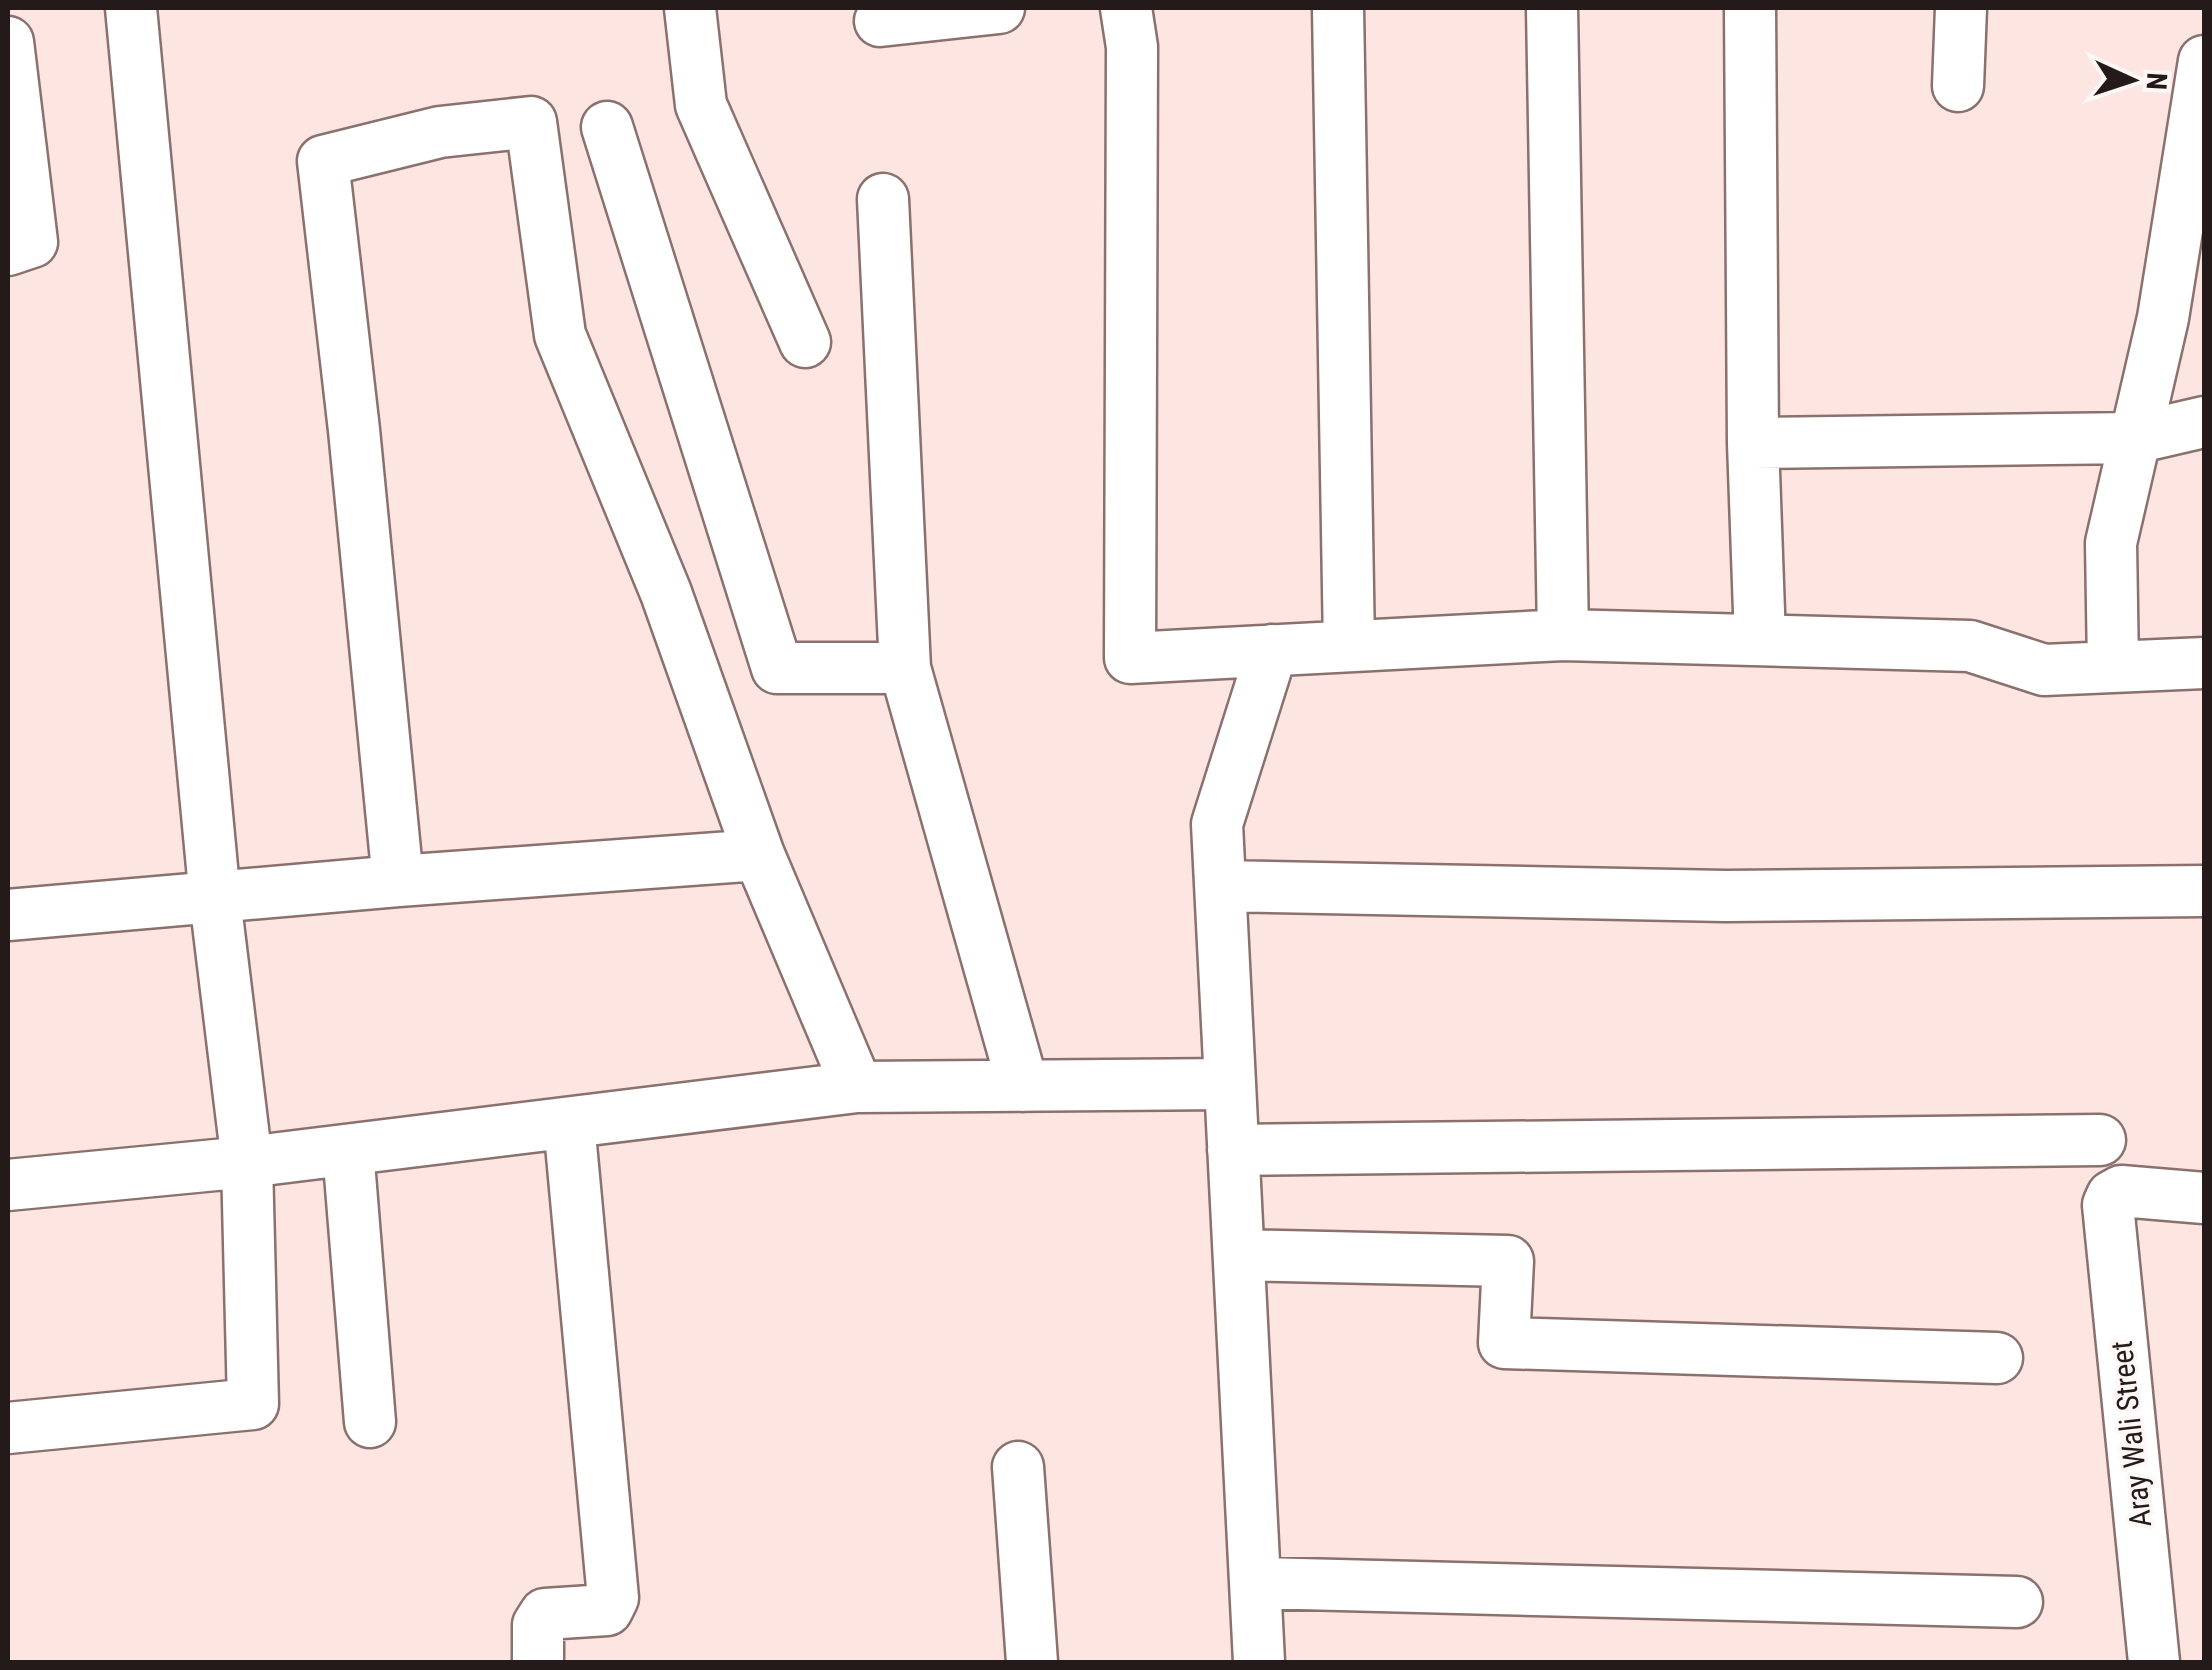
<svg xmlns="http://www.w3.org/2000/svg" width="2212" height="1670" font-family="'Roboto Condensed',sans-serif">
<rect width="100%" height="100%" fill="#fde6e2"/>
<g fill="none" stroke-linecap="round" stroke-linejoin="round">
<defs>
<path id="street" d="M690,8L701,105L805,342
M1126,8L1132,47L1130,658L1563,635L1970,646L2044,670L2204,663
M1338,8L1349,646
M1552,8L1563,635
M1750,8L1753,443
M880,21L999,8
M8,42L32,242L8,250
M1958,86L1961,8
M607,127L777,668H905L1023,1086
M883,199L905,668
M1760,640L1753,443L2135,438L2204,422
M2113,667L2111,543L2163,318L2204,61
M398,881L354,430L323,161L440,132L531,122L560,335L666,593L759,855L857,1087
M1220,886L1725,896L2204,891
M8,915L398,881L759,855
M348,1150L370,1422
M1233,1150L2100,1140
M8,1185L247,1162L857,1087L1230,1084
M1239,1255L1508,1261L1504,1343L1997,1358
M8,1428L253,1404L247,1162L215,899L131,8
M1018,1467L1032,1662
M1256,1583L2017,1602
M538,1662V1625L545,1614L607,1610L613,1598L569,1123
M1259,1662L1217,824L1272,650
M2154,1662L2108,1205L2112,1196L2121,1191L2204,1198"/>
</defs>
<use href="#street" stroke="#8a716d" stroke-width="55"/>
<use href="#street" stroke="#fff" stroke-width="50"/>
</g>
<g text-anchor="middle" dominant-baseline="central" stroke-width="8" stroke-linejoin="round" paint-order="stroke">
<g font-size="30" fill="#241a19" stroke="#fdf7f6">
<text transform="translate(2131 1434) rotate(-96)">Aray Wali Street</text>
</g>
</g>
<rect width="2212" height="1670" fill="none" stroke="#241a19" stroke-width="20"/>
<g transform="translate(2132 80) rotate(93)" stroke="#fdf7f6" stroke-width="8" paint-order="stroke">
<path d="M0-8L18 38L0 25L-18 38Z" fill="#241a19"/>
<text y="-15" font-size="28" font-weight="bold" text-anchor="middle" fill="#241a19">N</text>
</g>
</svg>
